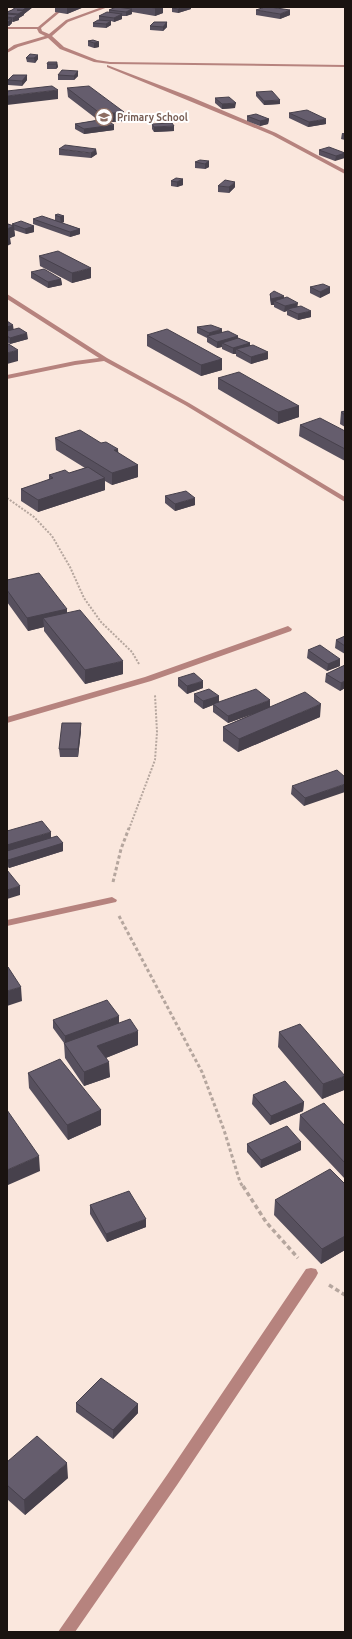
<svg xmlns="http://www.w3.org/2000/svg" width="352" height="1639" font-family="Ubuntu,sans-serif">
<rect width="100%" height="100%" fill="#fae7dd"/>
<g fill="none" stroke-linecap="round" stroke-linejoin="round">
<path stroke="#b5a69e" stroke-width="2" stroke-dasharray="2 1.5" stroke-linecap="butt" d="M7,498L34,517L52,536L70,567L84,598L101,622L132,652L139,664
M129,829L155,760L157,732L155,695"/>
<path stroke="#b5a69e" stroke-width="3" stroke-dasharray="3.5 2.5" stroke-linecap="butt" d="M113,882L121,849L129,828
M119,916L202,1072L224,1130L240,1182L243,1187"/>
<path stroke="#b5a69e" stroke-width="3.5" stroke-dasharray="4.5 3" stroke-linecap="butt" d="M243,1186L266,1222L298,1258
M329,1285L345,1295"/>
<path fill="#b6837e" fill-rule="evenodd" d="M62,7H66L41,28L42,31L49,34L66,20L102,7H108L68,22L52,36L64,47L97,60L110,62L345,65V67L110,64L94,62L60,49L48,38L18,47L7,53V50L14,45L45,36L39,33L37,29H7V27H38Z
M107,65L191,97L276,133L345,170V174L272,135L107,67Z
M7,294L107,358L189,403L345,497V502L185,405L104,361L75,365L7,379V375L75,361L99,358L7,299Z
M288,626L292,629L291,631L151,681L7,723V717L145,677Z
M112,897L117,900L116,902L7,926V920Z
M311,1268L316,1269L318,1273L316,1277L177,1485L75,1632H58L167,1475L306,1269Z"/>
</g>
<path fill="#57505e" d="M16,7H33L24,14V15L19,18V20L12,22V23L9,26H7V12L12,10Z
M55,7H84L67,14L55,12Z
M119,7H163V13L155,16L132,12V14L126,16H122V19L114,22L111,21V25L106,28L93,27V23L99,20V16L109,13V10L119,8Z
M175,7H191V9L178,13L172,12V8Z
M256,10L290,15L280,19L256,15Z
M167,22V27L163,31L150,30V26Z
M93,40L99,47L94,48L88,46V41Z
M38,55V59L35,63L27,62L26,58Z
M57,62L58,67L56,69H47V64Z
M78,71V76L74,80H58V75Z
M27,75V80L22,86L8,85V80Z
M67,88L124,121L110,122L114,130L84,134L75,129V124L98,120L68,97Z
M256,92L280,104L264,105L256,96Z
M215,98L235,108L222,109L215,103Z
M289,113L326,124L308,127L289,118Z
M247,116L269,119L268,124L260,126L247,121Z
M152,124L174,131L154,132L152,129Z
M342,133H345V140L341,139Z
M59,149L97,154L91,158L59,155Z
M319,150L345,153L335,161L319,155Z
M209,161V167L205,169L195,168V162Z
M183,179V185L177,187L171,186V181Z
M218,186L235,187L229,193L218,192Z
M55,215L64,216V222L62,223L80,229V234L70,237L33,224V219L55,220Z
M8,224L13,226L12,224L34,226V232L26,234L14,230L15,236L10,238L11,244Z
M39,256L91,278L72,283L40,266Z
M31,272L61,279L62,285L48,288L31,278Z
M310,287H330V293L320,298L310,293Z
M270,294L284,298L297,306L311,317L298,320L287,315V311L284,312L274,307V305H271L270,300Z
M7,321L13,329L28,339L10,344L7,342Z
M197,327L238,336V338L250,343V345L268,359L251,364L236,356V354H233L222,349V347L217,348L207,342V338L197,333Z
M147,335L222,359V370L201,376L147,346Z
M218,378L299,406V417L278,424L218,389Z
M345,411V427L340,424L341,412Z
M300,425L345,431V461L299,436Z
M55,438L119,454L138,465V477L112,485L105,481V490L38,512L21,501V489L49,480V475L69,473L85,468L56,450Z
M165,496L195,505L175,511L165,503Z
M7,580L67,609V613L123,674L85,684L44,631V627L28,631L7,602Z
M345,636V654L335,648L336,640Z
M308,650L340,659V666L327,671L307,658Z
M345,665V688L340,691L325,682L326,674Z
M178,678L203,688L187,694L178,686Z
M194,694L219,696V702L270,707L320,717L238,752L223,741V727L255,713L228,723L213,712V705L203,709L194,702Z
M81,731L78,757H60L59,749Z
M345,777L304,806L291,794L292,786Z
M7,831L51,838L63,843V851L9,868L7,866Z
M53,1020L119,1023L138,1045L106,1058L110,1077L84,1086L65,1058L64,1043L53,1028Z
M279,1032L344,1090L322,1099L278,1047Z
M28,1073L101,1110V1125L68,1140L29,1088Z
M253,1095L304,1102L303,1111L270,1125L252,1104Z
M300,1115L345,1126V1179L299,1130Z
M301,1142V1150L261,1168L247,1152V1144Z
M345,1184V1250L321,1264L274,1215L275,1200Z
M90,1205L146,1227L107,1242L90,1214Z
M76,1403L138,1404V1413L113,1439L76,1412Z
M7,1462L68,1478L25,1515L7,1499Z"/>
<path fill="#47414c" d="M27,7H33L24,14V15L19,18V20L13,22V18L18,16L17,10Z
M67,7H84L67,14Z
M158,7H163V13L155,16V8Z
M184,7H191V9L178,13V9Z
M132,9V14L126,16V12Z
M290,10V15L280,19V14Z
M122,14V19L114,22V18Z
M12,19V23L9,26L8,22Z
M111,21V25L106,28V24Z
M167,22V27L163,31V27Z
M99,42V47L94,48V43Z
M38,55V59L35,63L34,58Z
M57,62L58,67L56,69V64Z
M78,71V76L74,80V76Z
M27,75V80L22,86V81Z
M58,90V99L7,105V96Z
M280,100V104L264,105V101Z
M236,103L235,108L222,109V104Z
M124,112V121L102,123L101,114Z
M269,119L268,124L260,126V121Z
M326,119V124L308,127L309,122Z
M114,125V130L84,134V129Z
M174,126V131L154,132V127Z
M96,149L97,154L91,158V153Z
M345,153V158L335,161L336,156Z
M209,161V167L205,169V164Z
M183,179V185L177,187V182Z
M235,182V187L229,193V187Z
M64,216V222L61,223L60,217Z
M14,226L15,236L10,238L11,244L7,246V229Z
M34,226V232L26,234L25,229Z
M80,229V234L70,237V232Z
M91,268V278L72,283V273Z
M61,279L62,285L48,288V282Z
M330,287V293L320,298V292Z
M284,296V302L274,301V305H271V299Z
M298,303L297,309H287V311L284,312L285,306Z
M311,311V317L298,320V314Z
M13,325L14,332L7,333V327Z
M222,329V335L209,337V333Z
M27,333L28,339L10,344V338Z
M238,336V342L222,343V347L217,348V342Z
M250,343V349H236V354H233V348Z
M18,350V361L7,364V353Z
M268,352V359L251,364V357Z
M222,359V370L201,376V365Z
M299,406V417L278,424V412Z
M118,449L119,461L114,450Z
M138,465V477L112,485V473Z
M105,478V490L38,512V500Z
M195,498V505L175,511V504Z
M67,609V622L43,618L44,627L28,631L27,618Z
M340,659V666L327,671L328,664Z
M123,661V674L85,684V670Z
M203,681V688L187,694V686Z
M345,681V688L340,691L341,683Z
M219,696V704H213V705L203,709V701Z
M270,700V708L228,723V716Z
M321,704L320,717L238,752L239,739Z
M81,723V731L78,757V749Z
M345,784V792L304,806L305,798Z
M51,832V840L7,853V845Z
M63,843V851L9,868L8,860Z
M20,886V895L7,899V890Z
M21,987L22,1001L7,1006V991Z
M119,1016V1025L65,1045V1036Z
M138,1031V1045L98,1061L97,1046Z
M109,1062L110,1077L84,1086V1072Z
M345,1076L344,1090L322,1099L323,1084Z
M304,1102L303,1111L270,1125L271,1116Z
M101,1110V1125L68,1140L67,1125Z
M301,1142V1150L261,1168V1160Z
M39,1156L40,1171L8,1185L7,1170Z
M146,1219V1227L107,1242L106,1234Z
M345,1236V1250L321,1264L322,1249Z
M138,1404V1413L113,1439V1430Z
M67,1463L68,1478L25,1515L24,1500Z"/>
<path fill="#655d6d" stroke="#47414c" d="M16,7H27L23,10H17L24,11L18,14L7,13V12L12,10Z
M116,7L132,9L126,12L109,10Z
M148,7H158L155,8Z
M175,7H184L178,9L172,8Z
M265,7H270L290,10L280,14L256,10Z
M107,12L122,14L114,18L99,16Z
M7,14L18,15L13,18L7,17Z
M7,19H12L8,22H7Z
M98,20L111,21L106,24L93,23Z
M154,22H167L163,27L150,26Z
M93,40L99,42L94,43L88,41Z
M30,54L38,55L34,58H26Z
M48,62H57L56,64H47Z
M62,70L78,71L74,76L58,75Z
M13,75H27L22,81L8,80Z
M52,86L58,90L7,96V91Z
M89,86L124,112L101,114L67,88Z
M272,91L280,100L264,101L256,92Z
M229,97L236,103L222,104L215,98Z
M307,110L326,119L309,122L289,113Z
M256,114L269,119L260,121L247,116Z
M105,119L114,125L84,129L75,124Z
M172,123L174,126L154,127L152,124Z
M65,145L96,149L91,153L59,149Z
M329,147L345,153L336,156L319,150Z
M200,160L209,161L205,164L195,162Z
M176,178L183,179L177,182L171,181Z
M225,180L235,182L229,187L218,186Z
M58,214L64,216L60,217L55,215Z
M42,216L80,229L70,232L33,219Z
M21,221L34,226L25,229L12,224Z
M7,224H8L14,226L7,229Z
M58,251L91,268L72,273L39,256Z
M44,269L61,279L48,282L31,272Z
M323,284L330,287L320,292L310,287Z
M274,291L284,296L271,299L270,294Z
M287,297L298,303L285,306L274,301Z
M301,306L311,311L298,314L287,309Z
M7,321L13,325L7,327Z
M211,325L222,329L209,333L197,327Z
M19,328L27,333L10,338L7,336V331Z
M167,329L222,359L201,365L147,335Z
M228,331L238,336L217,342L207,336Z
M238,338L250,343L233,348L222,343Z
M7,343L18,350L7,353Z
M253,345L268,352L251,357L236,349Z
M239,372L299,406L278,412L218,378Z
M345,411V415L341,412Z
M320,418L345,431V449L300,425Z
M80,430L101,443L106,442L118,449L114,450L138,465L112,473L55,438Z
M88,467L105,478L38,500L21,489L53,478L49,475L65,470L69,473Z
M186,491L195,498L175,504L165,496Z
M39,573L67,609L27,618L7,590V580Z
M80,610L123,661L85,670L43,618Z
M345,636V646L336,640Z
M320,645L340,659L328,664L308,650Z
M345,665V681L341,683L326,674Z
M194,673L203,681L187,686L178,678Z
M209,689L219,696L203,701L194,694Z
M256,689L270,700L228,716L213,704Z
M305,692L321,704L239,739L223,727Z
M62,723H81L78,749H59Z
M337,770L345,777V784L305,798L292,786Z
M42,821L51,832L7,845V831Z
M57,836L63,843L8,860L7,858V851Z
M7,870L20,886L7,890Z
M7,967H8L21,987L7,991Z
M107,1000L119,1016L65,1036L53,1020Z
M130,1019L138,1031L97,1046L109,1062L84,1072L64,1043Z
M300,1024L345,1076L323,1084L279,1032Z
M60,1059L101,1110L67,1125L28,1073Z
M285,1081L304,1102L271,1116L253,1095Z
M324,1103L345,1126V1163L300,1115Z
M7,1110L39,1156L7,1170Z
M287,1126L301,1142L261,1160L247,1144Z
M330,1169L345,1184V1236L322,1249L275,1200Z
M129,1191L146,1219L106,1234L90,1205Z
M101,1378L138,1404L113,1430L76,1403Z
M37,1436L67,1463L24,1500L7,1485V1462Z"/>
<defs>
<symbol id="school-ring" viewBox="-11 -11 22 22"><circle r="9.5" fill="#fff" stroke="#8d6e63" stroke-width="1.5"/><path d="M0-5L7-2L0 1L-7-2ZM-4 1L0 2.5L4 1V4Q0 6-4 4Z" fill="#8d6e63"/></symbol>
</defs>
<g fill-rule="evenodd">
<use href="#school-ring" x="94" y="107" width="20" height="20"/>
</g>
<g text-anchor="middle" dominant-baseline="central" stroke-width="4" stroke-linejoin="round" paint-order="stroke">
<g font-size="10" font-weight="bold" fill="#785e54" stroke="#fff" text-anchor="start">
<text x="117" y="117">Primary School</text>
</g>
</g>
<rect width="352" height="1639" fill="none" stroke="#1a1310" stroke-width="16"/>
</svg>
